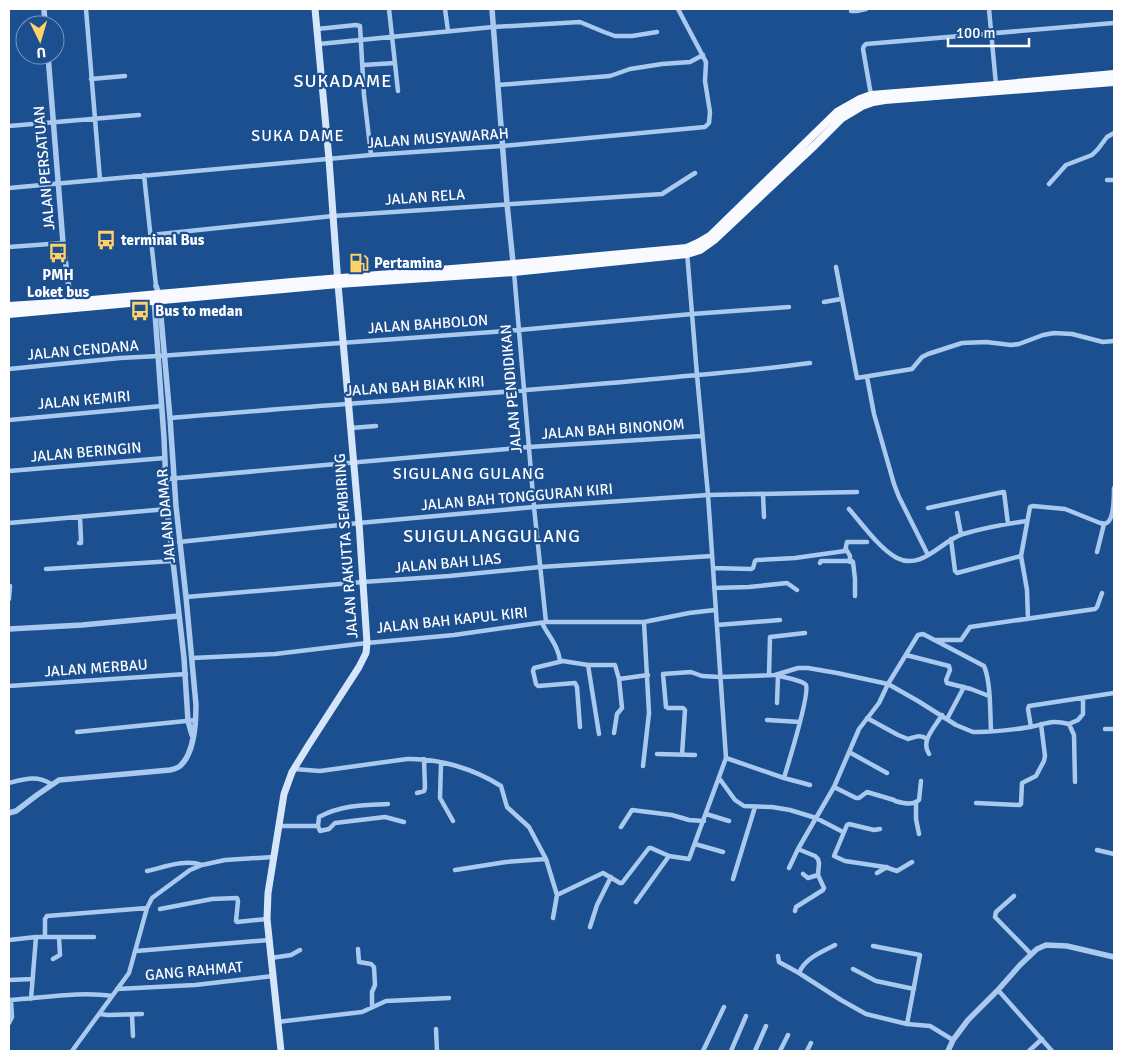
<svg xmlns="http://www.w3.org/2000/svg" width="1123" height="1060" font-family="Signika,sans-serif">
<rect width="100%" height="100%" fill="#1b4f8f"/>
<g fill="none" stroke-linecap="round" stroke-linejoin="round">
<path stroke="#a9c9ee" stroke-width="4.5" d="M86,9L100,180
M389,9L398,91
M445,9L448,31
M989,9L996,85
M851,11H857L866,9
M317,29L356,25L360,26L364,95L371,155
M319,44L493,27L580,22L604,32L615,36H632L657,32
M363,65L395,63
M91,79L125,76
M498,85L610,76L630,69L662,64L690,62L703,55
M871,95L863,49L864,46L866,44L1114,23
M9,126L139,115
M144,175L156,286
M1107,180H1114
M1049,184L1066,165L1092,155L1098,149L1107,137L1114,133
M9,188L371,155L502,146L705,127L709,123L710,112L705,81L706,62L678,9
M151,235L333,216L662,194L695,173
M9,247L63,243
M836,267L857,378L912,369L922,357L928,354L962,343L986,342L1011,345L1019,344L1043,335L1054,333L1072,334L1103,342L1114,341
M514,272L534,507L546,622
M824,302L841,299
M9,369L120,358L159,356L519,330L692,314L789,307
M867,377L874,414L894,484L899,497L928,555
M170,418C324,405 479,395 633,381C692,375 751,371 810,363
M9,420L162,406
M351,428L376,426
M9,471L165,458
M167,479L529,447L702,436
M763,494L764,517
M928,508L1003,492H1004L1008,524
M849,509C862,524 880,549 897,558C922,571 942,540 963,534C984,528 1005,524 1027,521
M957,513L961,534
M9,523L167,509
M951,539L955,571L957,573L1021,556L1030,507L1033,506L1065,509L1100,523C1104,524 1106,524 1108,522C1114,517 1114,495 1114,488
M179,542L359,523L534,507L708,495L857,492
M79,543H81V540L80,517
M846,549L850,556V562
M1097,552L1104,524
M1021,556L1027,590L1028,619
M820,563L821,561H852L853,562L855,579V596
M713,568L751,569L753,568L755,561L757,560L795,558L845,551L847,542H867
M46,569L173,561
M714,588L749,587L787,583L797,590
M186,597L363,582L449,576L540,567L712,556
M9,599L10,586
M542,623C549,637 558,645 560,661
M717,625L780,620
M937,640H961L970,627L1095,609L1097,607L1102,593
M906,655L949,666L950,670L946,680L947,683L971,689L989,696
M192,658L275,654L367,643L454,635L546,622H644L689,613L715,610
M588,665L599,734
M769,675L770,637L805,633
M776,675C782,677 803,680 806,685C810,695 788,764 784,778
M9,686L186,674
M777,703L778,675
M867,718L898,735L908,739C916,737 919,734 927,739
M947,719L964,687
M767,720L800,722
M1069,724L1074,735L1075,782
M580,727L577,687L575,683L538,686L536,684L533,671L534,668L563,661L588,665H615L619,679L648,675
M1031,727L1028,709L1029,706L1114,693
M1105,729H1114
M77,732L196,720
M614,733L617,714L622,708L619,679
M849,752L887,773
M657,754L695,755
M929,754C920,741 935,727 942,715
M682,755L685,710L683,708H668L666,707L663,674L691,672L702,676L720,677L775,675L798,668H808L837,673L888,684L918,701L956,725L973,732H977C995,732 1012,730 1030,727C1047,724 1050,719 1069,724L1078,720L1083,714V698
M726,758L784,778L810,785
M441,763L440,798L453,821
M643,766L649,713L644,622
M294,769L320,771L407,759C439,758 474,769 501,786L507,807L529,827L546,859L557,895L603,873L620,883H622L649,848H651L669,856L689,859L726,758L708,495L697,375L687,252
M719,778L735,800L744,806L772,807L790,810L816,818L843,832
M9,783C25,779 37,775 51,784
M834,787L856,798H859L867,792L894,800L895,801C903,803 912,806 919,800L921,781
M417,793L424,791L425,788L424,759
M916,803V819L919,834
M976,803L1020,805L1021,804L1022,783L1036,776L1044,761L1045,756L1041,724
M706,814L729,821
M278,826H318L320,831L329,829L335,823L385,817L404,822
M318,826L319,817C341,805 363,805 388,804
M621,827L632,810L672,815L689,820L704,821
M880,829L874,830L849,824L847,825L834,856L845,861L885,867L897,871L912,862
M695,844L723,852
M1097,850L1114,854
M789,868L798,849L834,787L859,729L879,703L888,684L918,635L923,634L984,666C991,682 990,713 991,731
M455,870L506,862L546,859
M147,871C165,867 184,859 202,865
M877,873L887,867
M803,874L808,878L818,875
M733,879L755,807
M1014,896L996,912L995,917L1031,954
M636,902L669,856
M160,909L212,899L237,898L238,901L236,921L237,922L267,919
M795,911L796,907L823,890L824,888L818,875L819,863L818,859L815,856L798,849
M553,918L557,895
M590,927L597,905L611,877
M45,937V919L47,916L147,908
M9,940L36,937H94
M873,946L920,955L907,1024
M358,949L359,962L371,964L374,967L375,985L372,992V1007
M136,951L269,940
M778,956L779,962L799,973L841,1000L866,1014L907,1024L930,1026L953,1040
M271,958L291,955L300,950
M53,959L60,955L59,937
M853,969L876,981L914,989
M799,973C805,958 822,952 835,945
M9,980L33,979
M117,989L195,985L273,976
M998,990L1052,1051
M31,999L36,937
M9,1000C42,998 80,991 112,996
M100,1014L108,1015L142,1014
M132,1015L133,1036
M277,1022L362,1012L386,1001L449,998
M9,1023L12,1017L11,1000
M436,1029L437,1051
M72,1051L129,973L147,908L152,898L190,870L202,865L225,860L274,857
M703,1051L724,1007
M731,1051L746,1016
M755,1051L766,1026
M780,1051L788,1035
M807,1051L811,1043
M1029,1051L1042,1039"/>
<path stroke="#a9c9ee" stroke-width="5.5" d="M44,9L45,25
M492,9L507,204L514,272
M48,55L63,243L71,304
M154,299L164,438L167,509L184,658L188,721L192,735
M9,629L82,625L179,616
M9,813L16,811L37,795L59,780L170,770C174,769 179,768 181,765C194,753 196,722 196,705L186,597L176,506L170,418L159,294L156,286
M948,1051L953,1040L968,1020L998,990L1020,965L1037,949L1046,945L1067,946L1114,957"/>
<path stroke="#d6e6fa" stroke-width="7" d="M281,1051L267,919L268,893L284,794L292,772L308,746L359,667L366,653L367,643L359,523L338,284L329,159L315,9"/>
<path stroke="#f8faff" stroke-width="8" d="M9,306L70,302L292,282L513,264L687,248L698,243L710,236L837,112L860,99L871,95L996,85L1114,74
M9,314L338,284L514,272L687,254L700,250L714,240L815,145L842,118L862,106L873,102L885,100L1114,82"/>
</g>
<defs>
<symbol id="bus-bare" viewBox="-9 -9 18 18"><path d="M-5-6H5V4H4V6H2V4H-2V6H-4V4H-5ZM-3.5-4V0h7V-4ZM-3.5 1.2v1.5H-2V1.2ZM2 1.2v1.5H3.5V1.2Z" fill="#ffd166" stroke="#1b4f8f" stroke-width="2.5" paint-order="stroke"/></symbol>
<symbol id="fuel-bare" viewBox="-9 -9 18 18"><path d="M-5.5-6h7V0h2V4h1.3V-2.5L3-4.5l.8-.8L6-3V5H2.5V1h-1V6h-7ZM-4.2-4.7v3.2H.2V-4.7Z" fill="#ffd166" stroke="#1b4f8f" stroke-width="2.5" paint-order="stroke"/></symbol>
</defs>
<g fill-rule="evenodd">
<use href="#bus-bare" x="92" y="226" width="28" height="28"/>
<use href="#bus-bare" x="44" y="239" width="28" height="28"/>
<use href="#fuel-bare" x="345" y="249" width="28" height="28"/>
<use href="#bus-bare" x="126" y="297" width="28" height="28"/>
</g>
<g text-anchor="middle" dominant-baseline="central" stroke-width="4.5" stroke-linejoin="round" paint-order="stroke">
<g font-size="15" fill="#fff" stroke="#1b4f8f">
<text transform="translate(438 138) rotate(-4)">JALAN MUSYAWARAH</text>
<text transform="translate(44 168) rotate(-95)">JALAN PERSATUAN</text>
<text transform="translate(425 197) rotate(-4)">JALAN RELA</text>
<text transform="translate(428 324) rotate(-4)">JALAN BAHBOLON</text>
<text transform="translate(83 350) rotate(-5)">JALAN CENDANA</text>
<text transform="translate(415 386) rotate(-4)">JALAN BAH BIAK KIRI</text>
<text transform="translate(511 389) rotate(-95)">JALAN PENDIDIKAN</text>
<text transform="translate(84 400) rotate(-5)">JALAN KEMIRI</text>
<text transform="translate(613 429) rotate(-4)">JALAN BAH BINONOM</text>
<text transform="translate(86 452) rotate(-5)">JALAN BERINGIN</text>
<text transform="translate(517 497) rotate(-5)">JALAN BAH TONGGURAN KIRI</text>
<text transform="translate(166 516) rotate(-95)">JALAN DAMAR</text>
<text transform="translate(346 546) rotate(-94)">JALAN RAKUTTA SEMBIRING</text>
<text transform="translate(448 563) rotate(-5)">JALAN BAH LIAS</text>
<text transform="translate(452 620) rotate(-6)">JALAN BAH KAPUL KIRI</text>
<text transform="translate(96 668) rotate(-4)">JALAN MERBAU</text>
<text transform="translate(194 971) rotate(-5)">GANG RAHMAT</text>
</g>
<g font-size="15" font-weight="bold" fill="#fff" stroke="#1b4f8f" text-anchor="start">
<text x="121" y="240">terminal Bus</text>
<text x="374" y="263">Pertamina</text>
<text x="58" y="275" text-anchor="middle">PMH<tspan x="58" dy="17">Loket bus</tspan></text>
<text x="155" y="311">Bus to medan</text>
</g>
<g font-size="16" letter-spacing="1" fill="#fff" stroke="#1b4f8f">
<text x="298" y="136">SUKA DAME</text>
<text x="469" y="474">SIGULANG GULANG</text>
</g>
<g font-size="18" letter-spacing="1" fill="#fff" stroke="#1b4f8f">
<text x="343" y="81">SUKADAME</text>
<text x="492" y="536">SUIGULANGGULANG</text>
</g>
</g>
<rect width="1123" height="1060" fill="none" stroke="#ffffff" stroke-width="20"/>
<g transform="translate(40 40) rotate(175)"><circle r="24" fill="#1b4f8f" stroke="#7695bc"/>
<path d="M0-4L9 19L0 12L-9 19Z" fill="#ffd166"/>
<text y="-8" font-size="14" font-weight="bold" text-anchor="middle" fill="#ffffff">U</text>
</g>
<path d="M948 38v8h81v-8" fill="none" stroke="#ffffff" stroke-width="2.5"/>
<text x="956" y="38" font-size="15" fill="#ffffff" stroke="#1b4f8f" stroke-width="4" paint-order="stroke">100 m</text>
</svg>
